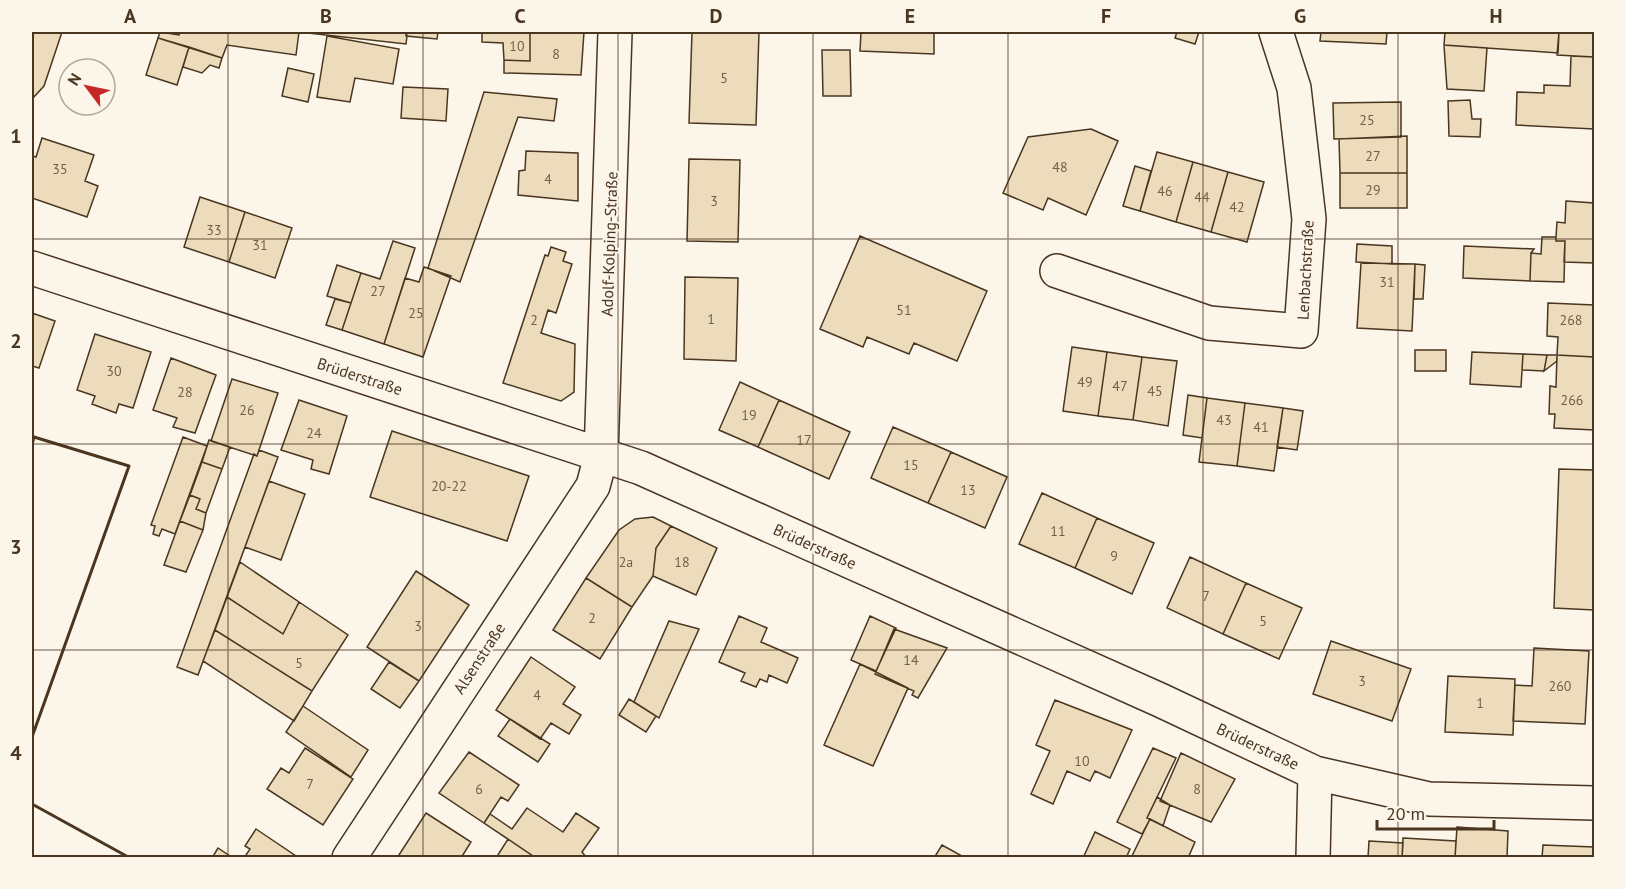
<svg xmlns="http://www.w3.org/2000/svg" width="1626" height="889" font-family="'PT Sans',sans-serif">
<rect width="100%" height="100%" fill="#fbf6e9"/>
<path fill="#ecdcbc" stroke="#4a3520" stroke-width="1.5" d="M32,32H62L44,86L32,99Z
M160,32L179,35L180,32H299L296,55L227,45L222,58L158,38Z
M299,32H406L407,36L406,44Z
M406,32H438L437,39L406,36Z
M482,32H530V61L504,60L503,43L482,42Z
M530,32H584L581,75L504,73V60L530,61Z
M692,32H759L756,125L689,123Z
M861,32H934V54L860,51Z
M1177,32H1199L1195,44L1175,38Z
M1321,32H1387L1386,44L1320,41Z
M1445,32H1559L1558,53L1444,45Z
M1559,32H1594V57L1557,55Z
M327,36L399,49L393,84L355,78L350,102L317,97Z
M158,38L189,47L177,85L146,75Z
M1444,45L1487,48L1484,91L1447,89Z
M189,47L222,58L219,68L210,65L202,73L183,67Z
M822,50H850L851,96H823Z
M1571,56L1594,57V129L1516,125L1517,92L1544,93V85L1570,86Z
M288,68L314,74L308,102L282,96Z
M403,87L448,89L446,121L401,118Z
M484,92L557,99L554,121L518,117L460,282L428,268Z
M1470,100L1472,119H1481L1480,137L1449,136L1448,101Z
M1401,102V137L1334,139L1333,103Z
M1091,129L1118,141L1086,215L1048,198L1043,210L1003,193L1028,137Z
M1407,136V173H1340L1339,139Z
M42,138L94,155L85,181L98,186L87,217L32,198V156L36,157Z
M526,151L578,153V201L518,195L519,171L525,170Z
M1157,152L1193,162L1176,222L1140,211Z
M689,159L740,160L738,242L687,241Z
M1193,162L1228,172L1211,232L1176,222Z
M1135,166L1151,171L1140,211L1123,206Z
M1228,172L1264,182L1247,242L1211,232Z
M1340,173H1407V208H1340Z
M200,197L245,212L229,262L184,247Z
M1566,201L1594,203V263L1564,262L1565,241H1556V237L1557,222L1565,223Z
M245,212L292,228L275,278L229,262Z
M860,236L987,291L957,361L914,343L909,354L867,337L863,347L820,329Z
M1542,237H1556V241H1565L1564,282L1530,281L1531,253L1541,254Z
M393,241L415,248L384,344L342,330L361,273L380,279Z
M1357,244L1392,246V264L1356,262Z
M1464,246L1534,249L1531,253L1530,281L1463,278Z
M551,247L566,252L563,261L572,264L556,313L548,310L541,333L575,344L574,392L561,401L503,383L545,255L548,256Z
M1361,263L1415,264L1412,331L1357,328Z
M1415,264L1425,265L1423,299H1414Z
M337,265L361,273L351,303L327,296Z
M424,267L451,276L423,357L384,344L405,278L419,282Z
M685,277L738,278L736,361L684,359Z
M335,299L351,303L342,330L326,325Z
M1548,303L1594,305V357L1557,355L1558,337L1547,336Z
M32,313L55,321L39,368L32,366Z
M95,334L151,352L133,408L119,404L116,413L92,404L95,396L77,390Z
M1072,347L1107,352L1098,416L1063,411Z
M1415,350H1446V371H1415Z
M1107,352L1142,357L1133,420L1098,416Z
M1472,352L1523,354L1521,387L1470,384Z
M1523,354L1547,355L1544,371L1522,370Z
M1547,355H1557V361L1544,371Z
M1557,355L1594,357V430L1554,428L1555,414H1549L1550,386L1556,387Z
M1142,357L1177,361L1168,426L1133,420Z
M171,358L216,375L195,433L173,427L177,418L153,410Z
M232,379L278,393L257,456L211,441Z
M740,382L779,400L758,447L719,430Z
M1188,395L1207,398L1202,438L1183,435Z
M1207,398L1245,403L1237,466L1199,462Z
M299,400L347,416L329,474L311,469L313,460L281,450Z
M779,400L850,432L829,479L758,447Z
M1245,403L1283,408L1274,471L1237,466Z
M1283,408L1303,411L1297,450L1277,447Z
M893,427L951,452L928,503L871,478Z
M392,431L529,476L507,541L370,497Z
M183,437L207,446L175,534L162,529L159,536L153,534L155,526L151,525Z
M209,440L230,447L222,469L202,462Z
M259,450L278,457L198,675L177,667L254,454L257,456Z
M951,452L1007,477L985,528L928,503Z
M202,462L222,469L206,513L196,509L200,499L190,495Z
M1559,469L1594,470V610L1554,608Z
M269,481L305,494L281,560L245,547Z
M1042,493L1097,518L1075,568L1019,544Z
M190,495L200,499L196,509L206,513L203,530L180,521Z
M653,517L671,526L656,548L653,576L632,607L586,578L619,530L635,519Z
M1097,518L1154,543L1132,594L1075,568Z
M180,521L203,530L186,572L164,565Z
M671,526L717,548L696,595L653,576L656,548Z
M1190,557L1246,583L1223,634L1167,608Z
M240,562L299,602L283,634L227,597Z
M416,571L469,605L419,681L367,647Z
M586,578L632,607L600,659L553,630Z
M1246,583L1302,608L1279,659L1223,634Z
M227,597L283,634L299,602L348,635L312,691L215,630Z
M739,616L767,628L761,642L798,658L787,683L769,675L767,682L760,679L756,687L741,681L745,673L719,662Z
M870,616L896,628L876,671L851,660Z
M669,621L699,629L659,718L634,702Z
M894,629L947,648L918,698L912,695L914,691L875,674Z
M215,630L312,691L294,721L203,661Z
M1331,641L1411,669L1392,721L1313,694Z
M1534,648L1589,651L1585,724L1513,721L1515,685L1532,686Z
M531,657L575,687L563,704L581,715L569,734L551,723L540,739L496,710Z
M389,662L419,681L400,708L371,689Z
M860,664L908,688L873,766L824,745Z
M1448,676L1515,679L1513,735L1445,732Z
M629,699L656,716L646,732L619,715Z
M1055,700L1132,730L1110,778L1095,771L1090,781L1067,771L1053,804L1031,794L1050,751L1036,745Z
M303,706L368,750L351,777L286,732Z
M510,719L550,744L538,762L498,736Z
M305,748L353,779L323,825L267,789L281,768L289,773Z
M1153,748L1176,758L1147,818L1150,819L1142,834L1117,822Z
M469,752L519,785L508,801L501,797L484,823L439,793Z
M1181,753L1235,779L1211,822L1160,801Z
M1157,797L1170,805L1163,826L1147,818Z
M527,808L563,832L576,813L599,828L582,852L587,858H536L484,823L490,814L512,829Z
M426,813L471,842L461,858H397Z
M1150,819L1195,842L1188,858H1131Z
M1457,827L1508,831L1507,858H1455Z
M256,829L299,858H244L250,849L245,846Z
M1095,832L1130,849L1126,858H1083Z
M1403,838L1456,841L1455,858H1402Z
M508,839L536,858H496Z
M1369,841L1403,843L1402,858H1368Z
M942,845L962,856L961,858H934Z
M1543,845L1594,847V858H1542Z
M218,848L233,858H212Z"/>
<g fill="none" stroke-linecap="round" stroke-linejoin="round">
<defs>
<path id="minor" d="M32,268L641,468L1160,700L1315,773L1429,799L1594,803
M1057,271L1209,323L1301,331L1309,219L1294,88L1276,32
M349,858L593,486L601,456L615,32
M1313,858L1315,773"/>
</defs>
<use href="#minor" stroke="#4a3520" stroke-width="36"/>
<use href="#minor" stroke="#fbf6e9" stroke-width="33"/>
<path stroke="#4a3520" stroke-width="3" d="M32,445L34,437L129,466L32,737
M32,804L130,858"/>
</g>
<path fill="none" stroke="#4a3520" stroke-width="1.5" stroke-opacity="0.55" d="M228,32V858M423,32V858M618,32V858M813,32V858M1008,32V858M1203,32V858M1398,32V858M32,239H1594M32,444H1594M32,650H1594"/>
<g text-anchor="middle" dominant-baseline="central" stroke-width="4.5" stroke-linejoin="round" paint-order="stroke">
<g font-size="14" fill="#725f47">
<text x="517" y="46">10</text>
<text x="556" y="54">8</text>
<text x="724" y="78">5</text>
<text x="1367" y="120">25</text>
<text x="1373" y="156">27</text>
<text x="1060" y="167">48</text>
<text x="60" y="169">35</text>
<text x="548" y="179">4</text>
<text x="1373" y="190">29</text>
<text x="1165" y="191">46</text>
<text x="1202" y="197">44</text>
<text x="714" y="201">3</text>
<text x="1237" y="207">42</text>
<text x="214" y="230">33</text>
<text x="260" y="245">31</text>
<text x="1387" y="282">31</text>
<text x="378" y="291">27</text>
<text x="904" y="310">51</text>
<text x="416" y="313">25</text>
<text x="711" y="319">1</text>
<text x="534" y="320">2</text>
<text x="1571" y="320">268</text>
<text x="114" y="371">30</text>
<text x="1085" y="382">49</text>
<text x="1120" y="386">47</text>
<text x="1155" y="391">45</text>
<text x="185" y="392">28</text>
<text x="1572" y="400">266</text>
<text x="247" y="410">26</text>
<text x="749" y="415">19</text>
<text x="1224" y="420">43</text>
<text x="1261" y="427">41</text>
<text x="314" y="433">24</text>
<text x="804" y="440">17</text>
<text x="911" y="465">15</text>
<text x="449" y="486">20-22</text>
<text x="968" y="490">13</text>
<text x="1058" y="531">11</text>
<text x="1114" y="556">9</text>
<text x="626" y="562">2a</text>
<text x="682" y="562">18</text>
<text x="1206" y="596">7</text>
<text x="592" y="618">2</text>
<text x="1263" y="621">5</text>
<text x="418" y="626">3</text>
<text x="911" y="660">14</text>
<text x="299" y="663">5</text>
<text x="1362" y="681">3</text>
<text x="1560" y="686">260</text>
<text x="537" y="695">4</text>
<text x="1480" y="703">1</text>
<text x="1082" y="761">10</text>
<text x="310" y="784">7</text>
<text x="479" y="789">6</text>
<text x="1197" y="789">8</text>
</g>
<g font-size="16" fill="#4a3520" stroke="#fbf6e9">
<text transform="translate(609 244) rotate(-88)">Adolf-Kolping-Straße</text>
<text transform="translate(1305 270) rotate(-87)">Lenbachstraße</text>
<text transform="translate(360 376) rotate(18)">Brüderstraße</text>
<text transform="translate(815 546) rotate(24)">Brüderstraße</text>
<text transform="translate(479 658) rotate(-57)">Alsenstraße</text>
<text transform="translate(1258 746) rotate(25)">Brüderstraße</text>
</g>
</g>
<rect width="1626" height="889" fill="none" stroke="#fbf6e9" stroke-width="66"/>
<g transform="translate(87 87) rotate(302)"><circle r="28" fill="#fbf6e9" stroke="#b4a999" stroke-width="1.5"/>
<path d="M0-4.5L10 22L0 15L-10 22Z" fill="#c62828"/>
<text y="-9" font-size="16" font-weight="bold" text-anchor="middle" fill="#4a3520">N</text>
</g>
<path d="M1377 820v9h117v-9" fill="none" stroke="#4a3520" stroke-width="3"/>
<text x="1386" y="820" font-size="18" fill="#4a3520" stroke="#fbf6e9" stroke-width="4.5" paint-order="stroke">20 m</text>
<rect x="33" y="33" width="1560" height="823" fill="none" stroke="#4a3520" stroke-width="2"/>
<g font-size="20" text-anchor="middle" font-weight="bold" fill="#4a3520">
<text x="130" y="23">A</text>
<text x="326" y="23">B</text>
<text x="520" y="23">C</text>
<text x="716" y="23">D</text>
<text x="910" y="23">E</text>
<text x="1106" y="23">F</text>
<text x="1300" y="23">G</text>
<text x="1496" y="23">H</text>
<text x="16" y="143">1</text>
<text x="16" y="348">2</text>
<text x="16" y="554">3</text>
<text x="16" y="760">4</text>
</g>
</svg>
